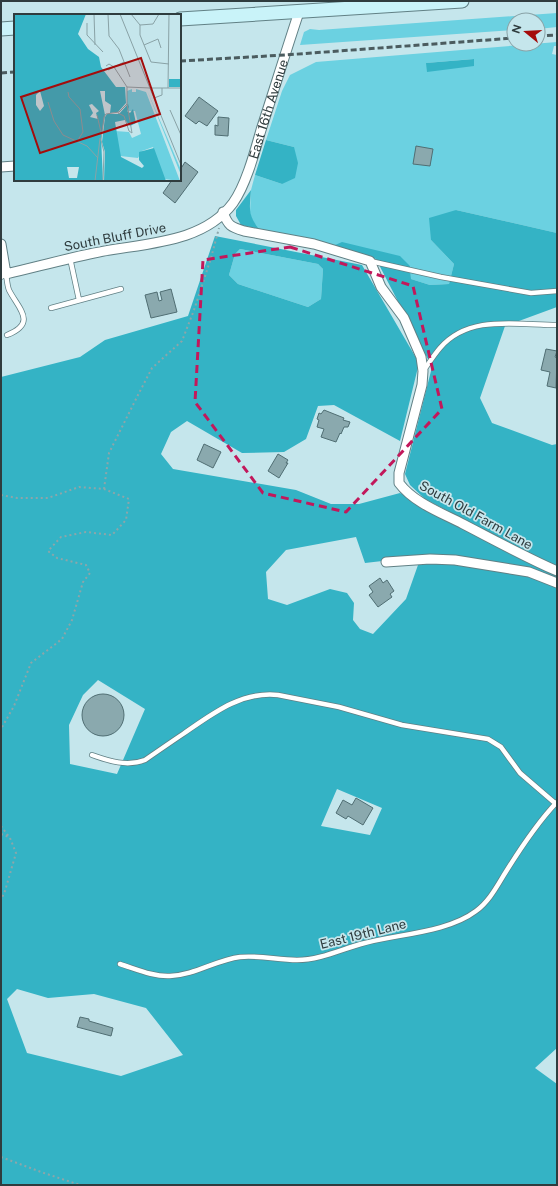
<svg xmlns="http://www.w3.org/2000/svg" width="558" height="1186" font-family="'Public Sans',sans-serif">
<rect width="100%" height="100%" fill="#c5e6ec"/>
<path fill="#6bd1e1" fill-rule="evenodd" d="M557,13V27L538,29V20H514V30L300,45L304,32L310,29L319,30Z
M557,42V46H554L552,54L557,55V233L456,210L431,240L454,264L449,284L430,285L411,279L410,266L299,237L259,229L252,220L250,212L251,190L255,175L282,184L294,147L266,140L282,91L290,75L316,62ZM473,59L474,66L426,63Z
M240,249L318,264L323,269L321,299L308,307L238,284L229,275L235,254Z"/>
<path fill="#34b3c5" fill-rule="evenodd" d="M474,59V66L427,72L426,63Z
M266,140L294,147L298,163L295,178L282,184L255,175Z
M251,190C250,207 247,214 259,229L241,225L236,216V210Z
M456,210L557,233V307L505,326L480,398L492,423L552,445L557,444V567L545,562L425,499L410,485L405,474L432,367L376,259L333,246L342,242L400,256L410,266L411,279L430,285L449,284L454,264L431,240L429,218Z
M215,236L362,265L419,363L400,441L334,405L318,406L306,439L284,452L242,453L187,421L171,432L161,454L173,469L296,490L331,504H359L400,493L531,563L557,574V1048L535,1068L557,1084V1185H1V377L80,357L105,340L188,316ZM240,249L318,264L323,269L321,299L308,307L238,284L229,275L235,254ZM356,537L365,563L417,557L418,565L406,599L373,634L360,629L353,620L354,603L347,593L330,589L287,605L268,599L266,572L286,550ZM98,680L145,709L117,774L70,764L69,725L83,695ZM337,789L382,808L370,835L321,826ZM17,989L48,998L94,994L146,1008L183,1055L121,1076L27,1053L7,999Z"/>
<path fill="#8aa9ae" stroke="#506e73" d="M199,97L218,111L207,126L199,121L196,124L185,116Z
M218,117L229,118L228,136L215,135V125L218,126Z
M416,146L433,149L430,166L413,164Z
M185,162L198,172L175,203L163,193L172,180H180V170Z
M171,289L177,312L151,318L145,295L157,292L159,301L162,300L160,292Z
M546,349L557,351L555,357L557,358L556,388L547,386L550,372L541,370Z
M324,410L344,418L343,420L350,422L348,427H344L341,434L340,433L336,442L321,437L324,429L317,427L319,420L317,419L319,413L321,414Z
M204,444L221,452L213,468L197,460Z
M278,454L288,460L286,463H288L279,478L268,471Z
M380,578L383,583L387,580L394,591L390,594L392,597L378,607L369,595L373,592L369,586Z
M82 715a21 21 0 1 1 42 0a21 21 0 1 1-42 0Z
M356,798L373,808L363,825L348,816L346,819L336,813L343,800L352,805Z
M80,1017L89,1019V1021L113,1028L111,1036L77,1027Z"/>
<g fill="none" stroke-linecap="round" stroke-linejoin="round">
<defs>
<path id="lane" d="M70,258L79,300
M370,261L441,277L531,293L557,291
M1,277L6,274C7,279 7,285 9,290C18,308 38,323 7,335
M51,308L121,289
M424,370C429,363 434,355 440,348C469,314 517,325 557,325
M92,755C109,761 127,767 145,760C158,751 171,742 183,734C212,714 241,691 278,695L339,707L402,725L488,739L501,747L520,773L556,804
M120,964C136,969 154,977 170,976C195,975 216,960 240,957C259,955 278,960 297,960C319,960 340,950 361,944C396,934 447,933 476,911C490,901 498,884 507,870C522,846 537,823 557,802"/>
<g id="street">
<path d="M1,167L15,166"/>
<path d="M223,212C228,226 231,227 244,231L314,244L370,261L381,287L404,318L421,357L423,371L422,385L399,473V483C414,503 442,513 463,524C494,540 525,557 557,571"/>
<path id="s1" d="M1,244L6,274C36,267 65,259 94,253C140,243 202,245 233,203C246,185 255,151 261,130C274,90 286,51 299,12"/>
<path d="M386,562L430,559L455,560L529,572L557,583"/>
</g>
<path id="secondary" d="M180,19L462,1
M1,29L15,28"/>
</defs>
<use href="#lane" stroke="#618085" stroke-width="6"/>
<use href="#street" stroke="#618085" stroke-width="11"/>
<use href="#secondary" stroke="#618085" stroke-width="15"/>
<path stroke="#8ca6aa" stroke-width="2" stroke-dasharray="2 3" stroke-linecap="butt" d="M104,489L109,453L138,395L152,368L182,341L194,310L211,258L219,228
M1,495L17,498H48L79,487L104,489L129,499L126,520L112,535L86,532L61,537L48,551L57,558L86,565L90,573L83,582L72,620L62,639L31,663L14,706L1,729
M1,826L10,838L16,853L5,891L1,900
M1,834L9,837
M1,1157L41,1172L80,1185"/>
<use href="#lane" stroke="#fff" stroke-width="4.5"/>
<use href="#street" stroke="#fff" stroke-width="9"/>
<use href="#secondary" stroke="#c9f3f9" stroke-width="13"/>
<path stroke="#4b5c5f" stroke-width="3" stroke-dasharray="6 3" stroke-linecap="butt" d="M538,36L557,35
M180,61L285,55L514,38
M1,73L15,72"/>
</g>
<path fill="none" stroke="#c2185b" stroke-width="3" stroke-dasharray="8 5" stroke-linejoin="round" d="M290,247L413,286L442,409L346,512L263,493L195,402L203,260Z"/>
<g text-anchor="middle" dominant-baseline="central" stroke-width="3.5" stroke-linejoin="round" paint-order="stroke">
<g font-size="13" fill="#2f3c3e" stroke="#c5e6ec">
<text stroke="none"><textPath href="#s1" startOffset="373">East 16th Avenue</textPath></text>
<text transform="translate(115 237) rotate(-11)">South Bluff Drive</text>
<text transform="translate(476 515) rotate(29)">South Old Farm Lane</text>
<text transform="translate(363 934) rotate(-14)">East 19th Lane</text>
</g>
</g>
<g transform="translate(14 14)">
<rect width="167" height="167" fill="#c5e6ec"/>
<path d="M118,75V78H122V75L132,78L166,167L150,165L139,133L128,137L124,144L106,142L101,117L115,118L118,124L127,120L121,97H113V77ZM133,76L167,156V161Z" fill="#6bd1e1"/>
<path d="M0,0H72L64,20L74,35L85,43L87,53L102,73H111L112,89L104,98L96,99L97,91L91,87V77H86L91,101L87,123L89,167H0ZM26,77L30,92L26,97L22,91V81ZM78,90L85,97L82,99L84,105L76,103L79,99L75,91ZM53,153H65L63,164H55ZM155,65H167V73H155ZM113,86L115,93L113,97L116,99L119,95L122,109L116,112L111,106L101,108L107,143L128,154L130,152L125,146V138L140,134L152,167H90L91,138L88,128L91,103L93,100H105L114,90Z" fill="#34b3c5" fill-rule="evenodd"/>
<path fill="none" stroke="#89a2a6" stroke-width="1" d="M80,0L81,31M94,0L95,22L105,35L116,63M106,0L167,151M117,0L126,11V21L137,48L155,50M73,9V21L89,38M126,11L139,10L145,0M130,31L144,25L147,34M92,52L95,50L100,53L113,73M94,56L110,48M113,73L136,74M136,74H167M154,74L155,0M54,78L55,83L66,95L69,118L64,126M140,84L148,81V74M34,88L40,107L49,121L73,132L84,144M156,96L167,121M104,99L110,102L115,117L118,119L113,90M83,101L87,118M81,167L86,124M89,167L90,138L87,126L90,103L92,100L105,98L113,90V73"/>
<path fill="#a40c0b" fill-opacity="0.15" stroke="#a40c0b" stroke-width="2" d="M127,44L146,100L26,139L7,83Z"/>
<rect width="167" height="167" fill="none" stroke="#2f3c3e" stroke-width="2"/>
</g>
<rect width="558" height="1186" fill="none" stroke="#2f3c3e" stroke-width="4"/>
<g transform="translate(526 32) rotate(288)"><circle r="19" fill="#c5e6ec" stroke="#89a2a6"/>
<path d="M0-3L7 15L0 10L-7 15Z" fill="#a40c0b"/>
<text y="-6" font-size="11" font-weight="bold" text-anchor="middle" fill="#2f3c3e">N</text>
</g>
</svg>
